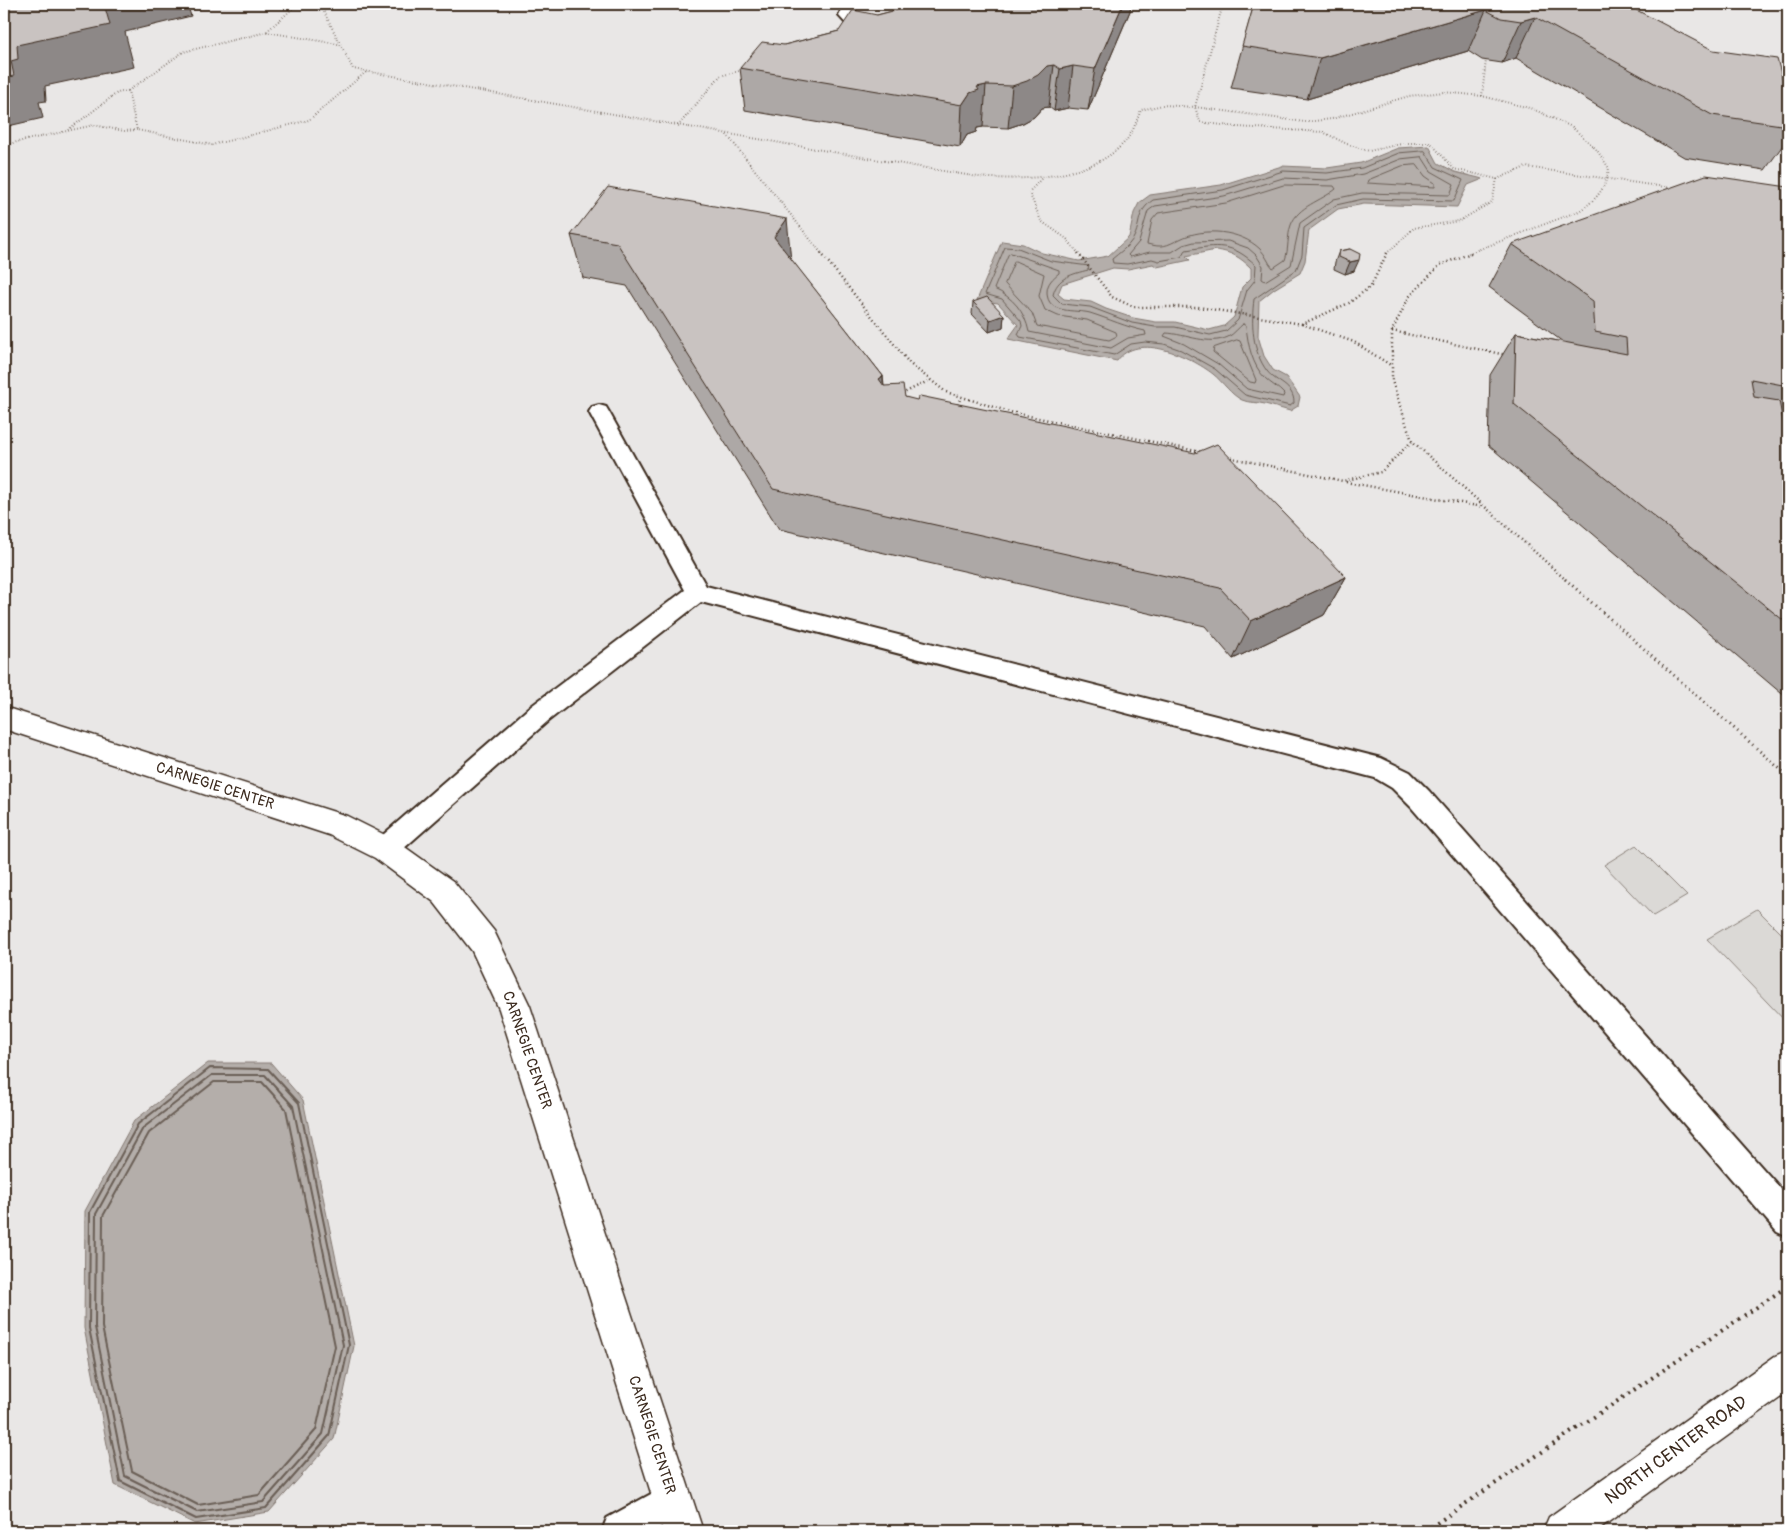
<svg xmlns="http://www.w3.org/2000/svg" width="1792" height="1535" font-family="Pangolin,sans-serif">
<rect width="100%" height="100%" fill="#f7f6f6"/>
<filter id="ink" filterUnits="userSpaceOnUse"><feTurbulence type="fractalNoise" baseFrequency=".02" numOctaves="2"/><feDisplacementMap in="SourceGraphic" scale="10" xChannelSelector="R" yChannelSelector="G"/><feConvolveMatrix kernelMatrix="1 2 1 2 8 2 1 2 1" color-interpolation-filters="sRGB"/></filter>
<g filter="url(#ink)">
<path fill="#e9e7e6" d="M4,4H1788V1531H4Z"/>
<path fill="#dbd9d6" stroke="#8b827a" d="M1636,845L1687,896L1653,916L1604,865Z
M1757,909L1788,940V1024L1707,939Z"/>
<path fill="#b4aeaa" stroke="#847972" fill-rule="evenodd" d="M1429,146L1438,163L1455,172L1483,179L1468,185L1457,207L1364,204L1338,209L1309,230L1305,261L1300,273L1274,289L1259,301L1258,336L1264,356L1273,370L1286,377L1300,397L1298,406L1290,411C1282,409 1273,406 1265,404C1258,402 1248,403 1242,400C1231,395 1223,382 1213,374C1191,357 1138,331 1117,361L1008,339L1018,325L998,303L977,300L1002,241L1023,244L1042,253L1079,261L1108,256L1129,237L1134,213L1139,203L1150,195L1221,185L1282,166L1327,168L1361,163L1398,148ZM1216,250C1231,252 1240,257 1251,268V278L1242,287L1234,317L1224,326L1209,330L1175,322H1156L1133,318L1106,309L1091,302L1064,299L1058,294L1062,284L1113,268L1128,269L1153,264L1157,267L1190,260L1186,256Z
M208,1063H271L303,1100L354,1346L334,1439L269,1512L195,1524L115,1485L84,1328L85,1211L134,1121Z"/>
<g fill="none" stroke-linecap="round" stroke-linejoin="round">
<path stroke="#6b5f56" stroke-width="1" d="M1425,151L1435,167L1463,180L1454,201L1363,199L1336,205L1304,228L1302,255L1296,270L1254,299C1251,323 1252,351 1267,371C1276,383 1294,385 1294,403L1290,406L1245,395L1215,369L1181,350L1164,344L1145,342L1131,344L1114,355L1020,337L1018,334L1022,326L1021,321L1002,299L985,294L1005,247L1018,248L1051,261L1089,266L1088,270C1073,274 1057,277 1053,295L1062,304L1090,307L1132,323L1155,327H1175L1210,335L1226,331L1238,320L1247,290L1255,280L1256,265C1231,242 1218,245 1186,250L1181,257L1159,261L1152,259L1127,264L1113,263L1112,259C1119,253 1128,247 1133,239C1142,223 1135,213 1153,200L1223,190L1283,171L1327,173L1362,168L1399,153Z
M1422,157L1431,171L1454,184L1450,195L1362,193L1334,199L1300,223L1291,265L1265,281L1262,279L1263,266L1256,255L1248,248L1228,241L1194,242L1183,245L1172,252H1150L1130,257L1128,255L1139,242L1148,211L1155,206L1224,196L1283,178L1327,180L1363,174L1401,159Z
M1417,165L1425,176L1435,183V187L1367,183L1368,180L1402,166Z
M1284,185L1334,186L1336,189C1321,201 1298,206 1291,225C1287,236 1289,249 1285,260L1273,268C1268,263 1266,255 1260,249C1240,230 1204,227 1180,239C1166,246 1163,248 1147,244L1152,220L1158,213L1226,203Z
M1011,253L1059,270V273C1053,278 1047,283 1047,292C1047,315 1075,309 1090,313C1109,319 1126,327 1145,331L1146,335L1128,338L1111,348L1029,332C1025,312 1013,297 994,289L1008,255Z
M1015,261L1044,274L1039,296L1045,310L1058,316L1087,320L1116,332L1117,336L1109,340L1037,326L1032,313L1005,284Z
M1243,324L1246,326C1248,345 1252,365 1265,378C1271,384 1279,388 1284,394L1283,397L1247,389L1218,364L1184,344L1164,336L1166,333C1186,334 1209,346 1228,337C1234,334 1238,328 1243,324Z
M1237,340L1240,341L1256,380L1255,383L1250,382L1213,352L1214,348Z"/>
<path stroke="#6b5f56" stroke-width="2" d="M210,1068L268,1069L299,1103L349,1345L329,1436L266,1508L196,1519L120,1481L89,1328L90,1212L138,1124Z
M212,1075H265L293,1106L343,1345L323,1434L263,1502L197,1512L125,1476L95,1327L96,1214L143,1128Z
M214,1082H262L286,1109L335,1346L316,1430L259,1495L198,1505L132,1471L102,1327L103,1216L149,1133Z"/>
<defs>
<path id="service" d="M843,4H857L853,15L860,22L884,28L886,31L879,35L850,28L839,16Z
M599,405L606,407L609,412L706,586L1381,758L1410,772L1429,791L1788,1197V1237L1777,1232L1411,807L1392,788L1375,778L701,602L548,721L394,857L385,861L376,857L372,849L376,841L530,707L685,590L589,412L592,407Z
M673,1482L686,1487L691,1500L686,1513L654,1531H602L607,1518Z"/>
<path id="minor" d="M4,707L347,816L395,840L454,882L494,931L530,1006L703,1531H663L499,1009L472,951L434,902L375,858L329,835L4,729Z
M1788,1350V1392L1596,1531H1543L1549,1517L1775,1356Z"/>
</defs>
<use href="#service" stroke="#3b2a1e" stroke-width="4"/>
<use href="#minor" stroke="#3b2a1e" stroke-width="3"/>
<path stroke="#3b2a1e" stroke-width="2" stroke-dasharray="0.5 2.5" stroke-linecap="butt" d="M320,4L353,69L978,177C1024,181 1097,179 1128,138C1134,130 1137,119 1141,110L1163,105L1195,107L1305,122L1332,119L1409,96L1444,92L1482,96L1533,109L1572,127L1596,149L1609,168C1606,189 1596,200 1579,211L1467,254
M1223,4L1195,107L1200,122L1237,127L1323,132L1347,144L1369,151L1406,143H1431L1454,169L1497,179L1492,202L1459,221L1414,228L1386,254
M267,31L298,4
M338,44L267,32L183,52L128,91L137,130L212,145L309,120L366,72
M1482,96L1486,60
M678,126L720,76L743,70
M68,130L117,93L128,91
M727,135L822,254
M4,145L94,125L124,131L137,130
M1041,179L1029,192L1041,221L1067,239L1079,254
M1497,179L1526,167L1672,188"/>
<path stroke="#3b2a1e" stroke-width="2.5" stroke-dasharray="1 3" stroke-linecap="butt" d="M821,253L910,364L946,392L1010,412L1201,452
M1078,253L1112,297L1134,307H1198L1302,324
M1387,253L1371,286L1349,303L1302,324L1354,342L1392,366
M1471,253L1440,265L1409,297L1392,331V381L1412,441L1566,580
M1392,331L1506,355
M902,394L930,380
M956,408L961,397
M1227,457L1343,481L1381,472L1412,441
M1346,482L1483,507"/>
<path stroke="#3b2a1e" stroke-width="3" stroke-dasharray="1 4" stroke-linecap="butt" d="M1565,579L1788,776"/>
<path stroke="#3b2a1e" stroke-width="4" stroke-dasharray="2 5" stroke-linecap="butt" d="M1425,1531L1788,1286"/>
<use href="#service" fill="#fff" fill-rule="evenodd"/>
<use href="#minor" fill="#fff" fill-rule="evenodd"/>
</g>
<path fill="#ada8a6" stroke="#3b2a1e" d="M904,4H1131L1130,11L1088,110L1068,108L1054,111L1049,107L1042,108L1034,117L1023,123L1008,128L983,127L977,128L976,132L967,135L960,147L745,110L740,68L784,45L839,31L877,15L904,8Z
M1254,4H1625L1788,99V138L1765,170L1684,157L1516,58L1502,63L1482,60L1468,51L1307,99L1231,88Z
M1788,187V434H1785L1786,437L1788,438V699L1488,445L1490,375L1516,333L1563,342L1489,287L1512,244Z
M571,235L790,258L883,376L884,386L905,397L1346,577L1324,615L1233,659L1205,626L779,529L627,286L583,278Z
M1350,249L1354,271L1345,274L1334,269L1335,262L1339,251Z
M973,302L1004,315L1003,327L989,332L972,314Z"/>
<path fill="#8d8887" stroke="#3b2a1e" d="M104,4H187L191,16L125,32L134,67L45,86L46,101L39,102L43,118L4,127V78L17,45Z
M1123,4H1131L1130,11L1088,110L1095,69Z
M1486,10L1468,51L1307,99L1320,58Z
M1535,17L1516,58L1502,63L1521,21Z
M1054,65L1049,107L1042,108L1034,117L1023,123L1008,128L1012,86L1047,66Z
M1073,66L1068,108L1054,111L1060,69Z
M986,85L983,127L977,128L976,132L967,135L960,147L962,105L970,93L977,87Z
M787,219L791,261L774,237Z
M1359,260L1354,271L1345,274L1350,262Z
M1004,315L1003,327L989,332L990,320Z
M883,376L884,418L879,379Z
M1346,577L1324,615L1233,659L1251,621Z"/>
<path fill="#c9c3c1" stroke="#3b2a1e" d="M4,4H104L110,25L17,45L18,59L11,61L14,76L4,78Z
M905,4H1123L1095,69L1073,66L1060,69L1054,65L1047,66L1038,75L1027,81L1012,86L986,85L977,87L979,90L970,93L962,105L740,68L762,42L784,45L839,31L853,10L877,15L908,7Z
M1254,4H1625L1713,50L1777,59L1788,99V126L1712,115L1535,17L1521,21L1501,18L1486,10L1320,58L1242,46Z
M1706,175L1788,187V386L1751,379L1754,397L1779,401L1786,437L1788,438V624L1514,404L1516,333L1627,354L1626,338L1595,332L1593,301L1512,244Z
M608,187L787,219L774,237L883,376L879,379L884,386L903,385L905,397L917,400L920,396L1195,453L1217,444L1346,577L1251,621L1220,588L773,489L617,243L571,235Z
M1350,249L1360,254L1359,260L1350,262L1339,257V251Z
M987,297L1004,315L990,320L973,302Z"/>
</g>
<g text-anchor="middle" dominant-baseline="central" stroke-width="4" stroke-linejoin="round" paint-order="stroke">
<g font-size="15" fill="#3b2a1e" stroke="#fff">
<text transform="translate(215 786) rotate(18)">CARNEGIE CENTER</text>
<text transform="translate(527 1050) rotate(71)">CARNEGIE CENTER</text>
<text transform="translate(652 1435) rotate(72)">CARNEGIE CENTER</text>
</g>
<g font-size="18" fill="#3b2a1e" stroke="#fff">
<text transform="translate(1676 1450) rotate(-36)">NORTH CENTER ROAD</text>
</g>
</g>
<rect width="1792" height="1535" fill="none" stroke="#fff" stroke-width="20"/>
<rect x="10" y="10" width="1772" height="1515" fill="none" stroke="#3b2a1e" stroke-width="2" filter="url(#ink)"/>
</svg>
